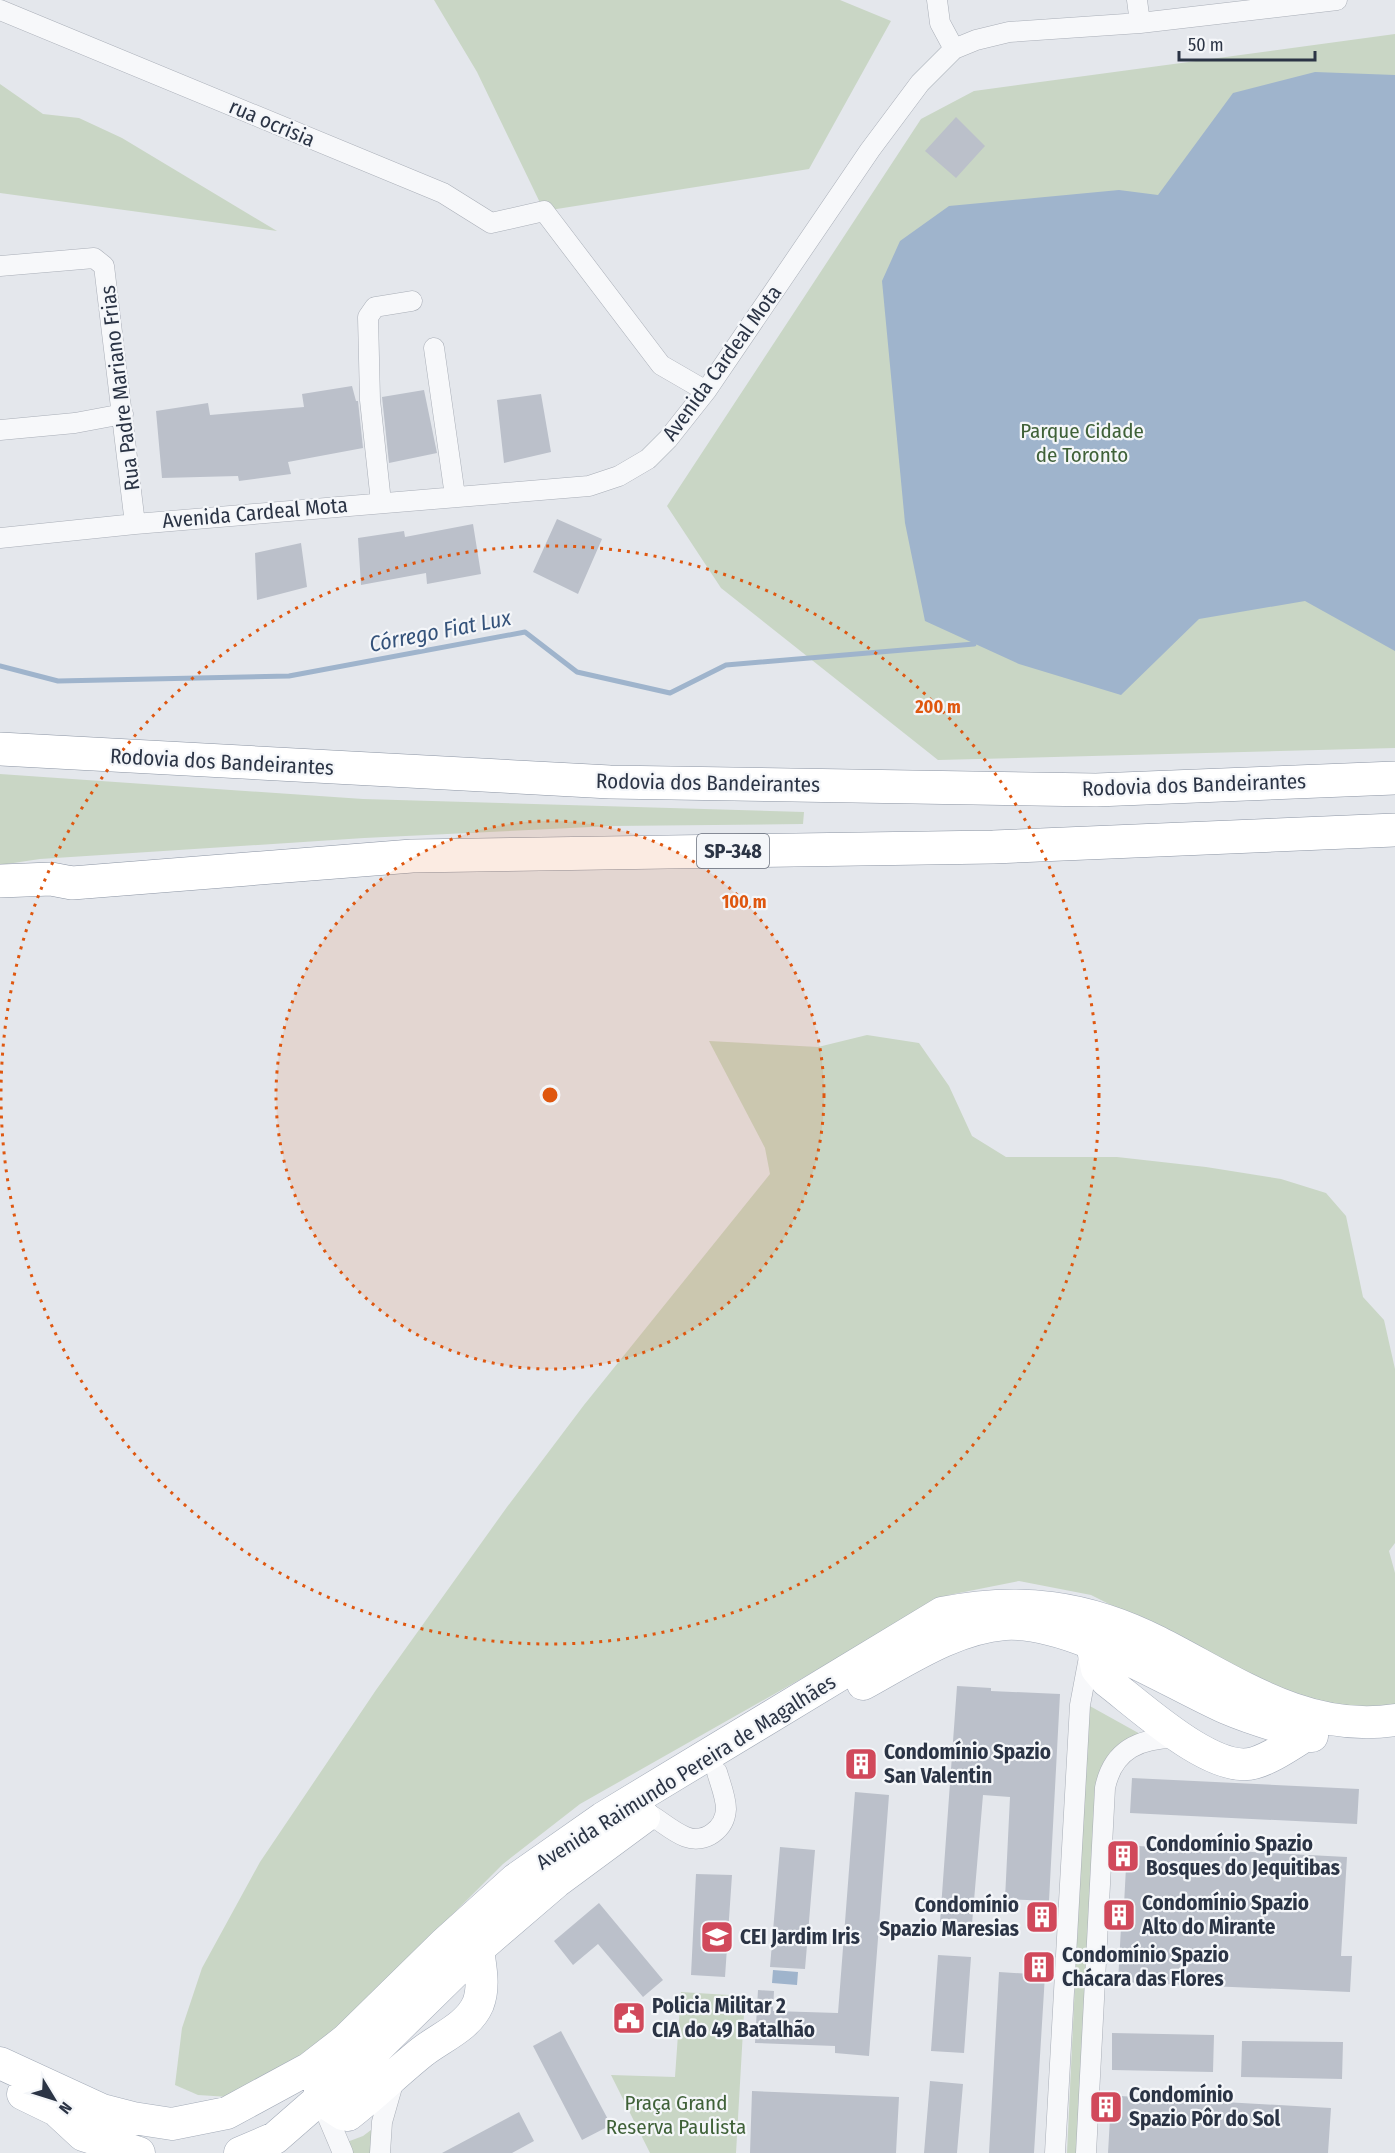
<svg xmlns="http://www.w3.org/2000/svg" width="1395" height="2153" font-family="'Fira Sans Condensed',sans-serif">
<rect width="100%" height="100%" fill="#e4e7ec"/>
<path fill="#c9d6c5" d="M434,0H840L891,21L809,169L544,211L477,72Z
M1395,34V748L938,760L721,588L667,506L921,119L974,91Z
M0,84L43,114L79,118L122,138L277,231L0,193Z
M0,774L363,799L804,812L803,824L612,826L364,838L40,859L0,865Z
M867,1035L919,1043L949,1086L972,1136L1006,1157H1117L1206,1167L1281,1179L1326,1193L1346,1216L1363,1297L1384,1320L1395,1369V1543L1389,1551L1395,1573V1716L1331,1715L1091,1595L1019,1581L949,1595L580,1804L503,1864L349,2018L288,2066L229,2097L198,2095L175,2085L182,2028L202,1968L260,1862L376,1690L507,1507L584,1405L770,1174L765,1148L709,1041L818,1047Z
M1088,1705L1142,1735L1120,1744L1102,1767L1082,2153H1067Z
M681,1992L745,1996L736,2153H650L611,2075L675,2077Z
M375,2127L376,2153H352L347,2142L363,2136Z"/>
<path fill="#9fb4cc" d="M1315,72L1395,75V651L1305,601L1199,619L1121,695L1019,664L925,621L905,523L882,281L900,241L949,206L1119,190L1158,195L1233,93Z
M773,1970L798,1972L797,1985L772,1983Z"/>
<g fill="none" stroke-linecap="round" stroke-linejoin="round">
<path stroke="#9fb4cc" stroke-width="5" d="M0,666L58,681L289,676L525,632L577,672L670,693L726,665L974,644"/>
</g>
<path fill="#bbc0ca" d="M956,117L985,146L956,178L925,151Z
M352,386L356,401H358L363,448L288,462L291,474L239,481L238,476L162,478L156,411L208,403L210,415L304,407L302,394Z
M424,390L437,453L389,463L382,397Z
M541,394L551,452L504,463L497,400Z
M557,519L602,539L578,594L533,572Z
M473,524L481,574L427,584L426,573L361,585L358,538L404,531L405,537Z
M301,543L307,587L257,600L255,553Z
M957,1686L991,1688V1691L1060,1694L1049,1901L1005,1899L1010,1797L983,1795L972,1924L940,1922Z
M1132,1778L1359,1789L1357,1824L1130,1813Z
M855,1792L889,1795L869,2056L835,2053V2046L755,2043L758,1990L774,1991L773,2011L838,2013Z
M1119,1845L1347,1857L1341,1956H1352L1350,1992L1118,1982L1121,1927L1113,1926L1115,1904L1124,1905L1126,1867L1117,1866Z
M780,1847L815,1850L805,1969L770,1967Z
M696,1874L732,1875L725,1977L691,1975Z
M599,1903L663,1980L643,1997L598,1944L573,1965L554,1941Z
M938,1955L971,1957L964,2053L931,2051Z
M999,1972L1045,1975L1034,2153H989Z
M561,2031L611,2125L582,2140L533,2046Z
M1112,2033L1214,2035L1213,2072L1112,2070Z
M1242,2041L1343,2042L1342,2079L1241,2077Z
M930,2081L963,2084L957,2153H924Z
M752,2091L899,2097L896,2153H750Z
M1102,2095L1331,2108L1328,2153H1108L1110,2118L1101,2117Z
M519,2112L534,2141L512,2153H442Z"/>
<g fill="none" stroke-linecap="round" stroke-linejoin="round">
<defs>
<path id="minor" d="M937,0L940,23L954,49
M1137,0L1140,23
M0,10L443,193L491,223L544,211L661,365L706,391
M0,266L94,258L104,266L135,524
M434,348L455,496
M0,430L75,423L123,414
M381,502L370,400L368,317L375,307L412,301
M0,538L135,524L589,486L619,476L648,459L668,439L706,391L870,150L920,83L954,49L976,40L1009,32L1140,23L1337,0
M649,1814C661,1821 673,1832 686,1837C705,1844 725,1829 726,1809C726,1797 720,1783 717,1772
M321,2101L343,2153
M380,2153L382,2122L394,2080
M1055,2153L1080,1705L1090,1652
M1086,2153L1105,1788C1113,1749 1141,1737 1179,1738"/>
<path id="primary" d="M1092,1644L1097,1669L1107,1681C1139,1705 1213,1775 1254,1763C1272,1758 1291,1744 1308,1734
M863,1684C907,1660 954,1628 1005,1624C1071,1620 1166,1681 1226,1708C1254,1720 1282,1728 1312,1736
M0,2063L102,2110L133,2118L172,2124L227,2113L310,2068L346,2040L444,1944L516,1879L603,1818L942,1613C1020,1597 1087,1606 1158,1642C1233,1680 1306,1734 1395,1720
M320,2079V2099L343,2114L348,2115C374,2095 397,2072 422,2052C441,2037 468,2027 478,2004C485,1986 480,1966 478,1949
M23,2094L56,2110L83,2135L139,2153
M240,2153L275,2138L369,2056L478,1949L556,1882L644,1817"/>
<path id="motorway" d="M0,749L610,782L1096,790L1395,778
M0,881L51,879L72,883L412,856L993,847L1395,830"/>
</defs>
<use href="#minor" stroke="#a9aeb7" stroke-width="21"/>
<use href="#primary" stroke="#a3abb8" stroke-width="33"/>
<use href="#motorway" stroke="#8b94a3" stroke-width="34"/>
<use href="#minor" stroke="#f7f8fa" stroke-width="20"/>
<use href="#primary" stroke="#fff" stroke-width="32"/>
<use href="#motorway" stroke="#fff" stroke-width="33"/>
</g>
<circle cx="550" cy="1095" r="274" fill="#df570f" fill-opacity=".12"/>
<g fill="none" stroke="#df570f" stroke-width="3" stroke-dasharray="3 6">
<circle cx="550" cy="1095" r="274"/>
<circle cx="550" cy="1095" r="549"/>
</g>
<defs>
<symbol id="building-square" viewBox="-11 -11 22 22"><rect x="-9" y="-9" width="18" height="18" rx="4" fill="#d1495b" stroke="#f4f6f9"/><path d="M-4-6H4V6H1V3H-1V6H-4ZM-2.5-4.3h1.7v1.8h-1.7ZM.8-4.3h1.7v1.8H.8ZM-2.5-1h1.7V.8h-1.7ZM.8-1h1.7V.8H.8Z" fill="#fff"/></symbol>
<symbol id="school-square" viewBox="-11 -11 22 22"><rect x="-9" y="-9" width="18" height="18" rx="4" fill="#d1495b" stroke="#f4f6f9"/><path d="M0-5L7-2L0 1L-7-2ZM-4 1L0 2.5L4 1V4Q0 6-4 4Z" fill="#fff"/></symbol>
<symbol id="civic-square" viewBox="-11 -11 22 22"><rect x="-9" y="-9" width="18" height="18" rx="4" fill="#d1495b" stroke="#f4f6f9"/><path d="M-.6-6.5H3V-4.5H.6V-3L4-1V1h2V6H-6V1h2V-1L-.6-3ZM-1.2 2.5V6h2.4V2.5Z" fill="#fff"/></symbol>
</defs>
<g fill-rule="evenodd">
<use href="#building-square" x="842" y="1745" width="38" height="38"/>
<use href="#building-square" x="1104" y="1837" width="38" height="38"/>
<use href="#building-square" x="1100" y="1896" width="38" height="38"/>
<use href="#building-square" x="1023" y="1898" width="38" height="38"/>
<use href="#school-square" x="698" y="1918" width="38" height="38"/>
<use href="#building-square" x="1020" y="1948" width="38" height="38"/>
<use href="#civic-square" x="610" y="1999" width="38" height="38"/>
<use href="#building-square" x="1087" y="2088" width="38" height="38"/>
</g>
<g text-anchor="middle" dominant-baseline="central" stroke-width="4.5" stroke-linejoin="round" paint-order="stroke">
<rect fill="#f4f6f9" stroke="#676e7b" stroke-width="1.5" x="697" y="834" width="72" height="34" rx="4.5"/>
<g font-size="20" font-weight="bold" fill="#2b3445">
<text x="733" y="851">SP-348</text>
</g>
<g font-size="21" fill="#2b3445" stroke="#f4f6f9">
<text transform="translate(272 123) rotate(23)">rua ocrisia</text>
<text transform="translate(722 363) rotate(-54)">Avenida Cardeal Mota</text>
<text transform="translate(120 388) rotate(-97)">Rua Padre Mariano Frias</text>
<text transform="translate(255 513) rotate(-5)">Avenida Cardeal Mota</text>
<text transform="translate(222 762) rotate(3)">Rodovia dos Bandeirantes</text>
<text transform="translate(708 783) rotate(1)">Rodovia dos Bandeirantes</text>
<text transform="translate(1194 785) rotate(-2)">Rodovia dos Bandeirantes</text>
<text transform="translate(686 1772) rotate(-32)">Avenida Raimundo Pereira de Magalhães</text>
</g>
<g font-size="21" fill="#3f6138" stroke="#f4f6f9">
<text x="1082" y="431">Parque Cidade<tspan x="1082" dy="24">de Toronto</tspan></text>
<text x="676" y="2103">Praça Grand<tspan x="676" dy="24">Reserva Paulista</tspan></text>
</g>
<g font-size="21" font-weight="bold" fill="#2b3445" stroke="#f4f6f9" text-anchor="start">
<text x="884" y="1752">Condomínio Spazio<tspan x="884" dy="24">San Valentin</tspan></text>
<text x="1146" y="1844">Condomínio Spazio<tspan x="1146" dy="24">Bosques do Jequitibas</tspan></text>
<text x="1142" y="1903">Condomínio Spazio<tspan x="1142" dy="24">Alto do Mirante</tspan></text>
<text x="1019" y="1905" text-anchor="end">Condomínio<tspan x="1019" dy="24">Spazio Maresias</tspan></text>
<text x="740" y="1937">CEI Jardim Iris</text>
<text x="1062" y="1955">Condomínio Spazio<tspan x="1062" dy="24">Chácara das Flores</tspan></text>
<text x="652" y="2006">Policia Militar 2<tspan x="652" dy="24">CIA do 49 Batalhão</tspan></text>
<text x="1129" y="2095">Condomínio<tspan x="1129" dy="24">Spazio Pôr do Sol</tspan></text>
</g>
<g font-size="22" font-style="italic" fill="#34527a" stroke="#f4f6f9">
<text transform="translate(440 631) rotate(-11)">Córrego Fiat Lux</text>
</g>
</g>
<circle cx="550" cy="1095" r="9" fill="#df570f" stroke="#f4f6f9" stroke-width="3"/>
<g font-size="18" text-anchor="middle" font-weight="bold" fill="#df570f" stroke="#f4f6f9" stroke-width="4.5" stroke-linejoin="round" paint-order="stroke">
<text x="938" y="713">200 m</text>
<text x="744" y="908">100 m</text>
</g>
<g transform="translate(54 2099) rotate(128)" stroke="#f4f6f9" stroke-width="4.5" paint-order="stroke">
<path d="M0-4.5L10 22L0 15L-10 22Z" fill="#2b3445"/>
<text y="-9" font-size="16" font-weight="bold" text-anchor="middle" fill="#2b3445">N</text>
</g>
<path d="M1179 51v9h136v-9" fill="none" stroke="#2b3445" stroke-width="3"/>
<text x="1188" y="51" font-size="18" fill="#2b3445" stroke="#f4f6f9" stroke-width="4.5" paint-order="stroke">50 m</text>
</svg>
